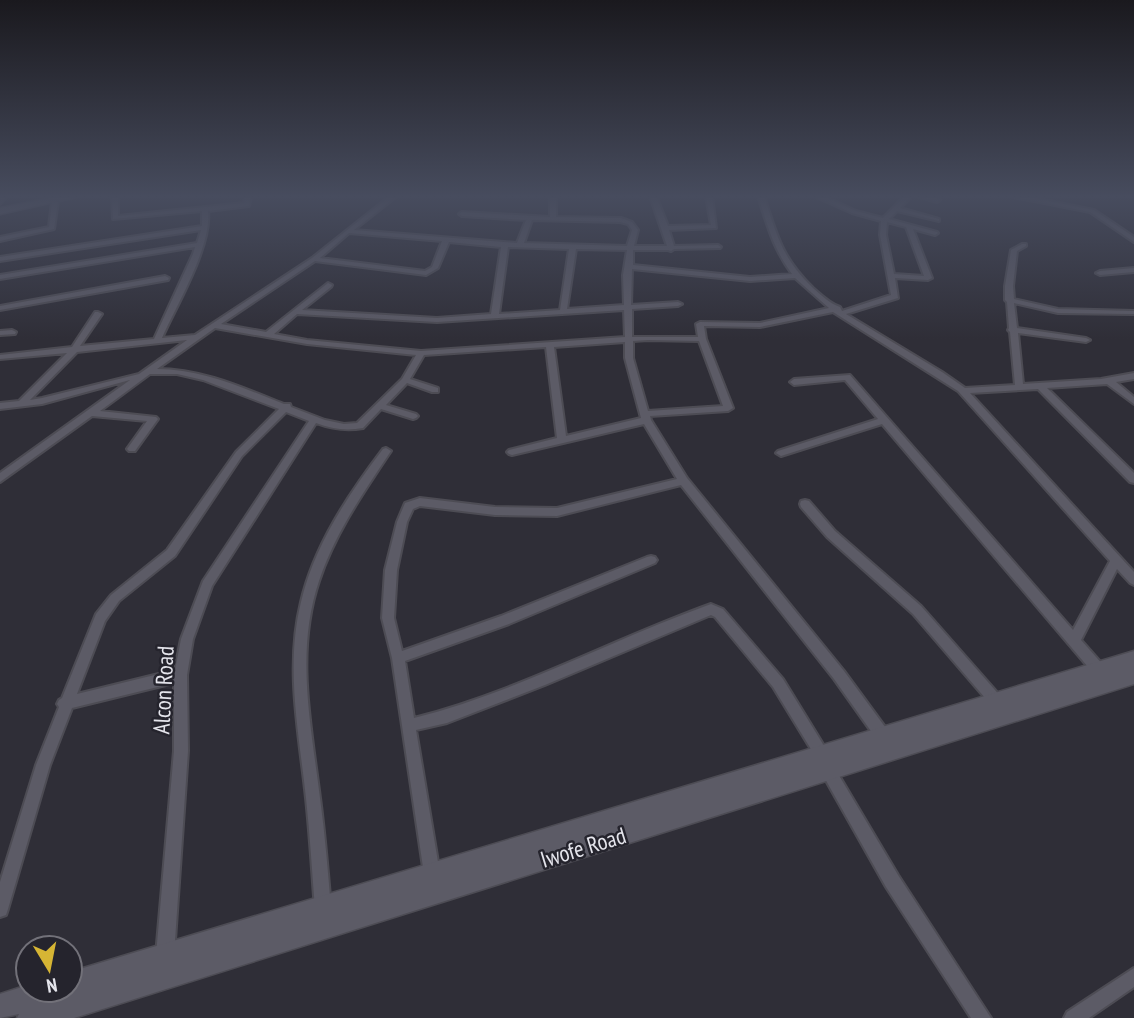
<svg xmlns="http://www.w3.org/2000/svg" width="1134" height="1018" font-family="'PT Sans Narrow',sans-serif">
<rect width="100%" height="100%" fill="#2f2e37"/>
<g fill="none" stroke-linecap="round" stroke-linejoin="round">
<defs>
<path id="street" d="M1,196H7L0,204Z
M112,196H118V216L244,203L245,196H251L249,206L208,211C212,246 177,304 162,338L195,335L312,258L390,196H397L354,230L517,243L526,220L462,216L459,214L462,212L550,217V196H556V217L621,218L632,222L638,230L634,246H667L650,196H656L668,226L711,225L706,196H712L716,228L669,230L674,246L718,245L721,247L720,248L674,249L671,251L668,250H633V265L750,277L792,274C773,248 768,227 758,196H764C777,236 782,258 813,288C821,295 830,304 840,307L842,311L891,295L880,235L881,221L852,213L814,196H823L856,211L883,218L905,196H912L900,208L939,219V221L897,211L889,219L937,232L938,233L935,235L913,229L932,278L928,280L895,278L898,298L846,314L942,372L965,388L1015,385L1010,332L1008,330L1009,328L1007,302L1005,300V286L1011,250L1022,244H1026V246L1017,251L1013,286L1014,299L1058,309L1134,311V314H1131L1058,313L1014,303L1017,328L1086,338L1090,340L1086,342L1018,333L1023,384L1101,379L1134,373V379L1116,382L1134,397V404L1107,384L1047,388L1134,473V483L1130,482L1038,389L970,393L1134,572V585L1130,583L1117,569L1081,640L1104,666L1105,670L1104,674L1099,676L1094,674L882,424L781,456L776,453L778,451L878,419L845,380L794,385L790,382L794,379L850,375L1073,630L1110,561L958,391L833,312L760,327L704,326L706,339L733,408L728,411L650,416L651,420L687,478L844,671L888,731L890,736L888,741L883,743L878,741L834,679L681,485L557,516L495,515L420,506L413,509L407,522L397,570L394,618L402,651L501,616L647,557L651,556L655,557L657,560L655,563L509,624L405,661L414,718C517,692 611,640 711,604L723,609L783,679L829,754L827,759L822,761L817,759L773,687L715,617L711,615L545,685L447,723L416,730L440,874L438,880L432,882L426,880L424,874L392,658L382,618L385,570L397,522L405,503L420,498L495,507L557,508L677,479L644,424L512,455L509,454L507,452L509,450L557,438L546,347L424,355L410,379L438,388V392H432L407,383L386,405L416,414L418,416L416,418L413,419L381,409L363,428C346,431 332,429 316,423L212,586L193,639L187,675L188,751L174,955L171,961L165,964L159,961L156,955L174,751V683L72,708L50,765L8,909L6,915L0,917V882L36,765L59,707L57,704L59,700L62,698L96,614L111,595L167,550L236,452L279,409L203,380L177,374H150L100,411L156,417L158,419L135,451H129L127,449L147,421L92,416L0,482V473L130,380L42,404L0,409V403L19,401L67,353L0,359V355L72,347L95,312H98L102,314L80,346L154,339L193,254L195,247L0,279V275L197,243L201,230L0,261V257L202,226V211L113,219ZM532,220L620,222L628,224L632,230L627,246L524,243ZM887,222L906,227L924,276L894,274L886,235ZM349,233L442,241L432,267L425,271L320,258ZM449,242L501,247L491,314L437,318L302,310L331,287L332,285L328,283L266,332L221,324L315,261L426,275L438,268ZM508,247L569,249L560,310L499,314ZM576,249L627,250L623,275L624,305L567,309ZM632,269L750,281L795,278L829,308L760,323L700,322L696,324L698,337H632V309L678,306L682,304L678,302L631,305ZM624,310L625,337L421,351L307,340L274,334L297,314L437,322ZM215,328L307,344L416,355L402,379L357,423L344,424L325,420L291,407L290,404H284C243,388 202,369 157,369ZM187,340L139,374L42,398L30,400L77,352ZM648,340L699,341L723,406L648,411L633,358V341ZM625,342V358L641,418L566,436L554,347ZM286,412L309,421L203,581L181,639L175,670L77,694L105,621L119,601L175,556L242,456Z
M916,196H929L940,200L937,202Z
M1009,196H1024L1094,210L1134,237V242L1090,212Z
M55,199L58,201L54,229L0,241V237L49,227L52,201Z
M1134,268V272L1100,275L1096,273L1100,271Z
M165,276L169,278L168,280L0,310V306Z
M12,330L16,332L15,334L0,335V331Z
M386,448L391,451C363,493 335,533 319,581C295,652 311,725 320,798C325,835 328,872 331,909L329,915L323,917L317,915L315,909C312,872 310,835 306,798C299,733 285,667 301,602C314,546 348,495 383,449Z
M805,500L809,501L835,531L921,606L1002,698L1004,702L1002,706L997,708L992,706L913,614L827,537L801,507L800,504L801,501Z
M829,765L834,767L898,875L991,1018H971L886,887L824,777L822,772L824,767Z
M1134,968V987L1089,1018H1064L1067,1012Z"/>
<path id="secondary" d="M61,196H81L0,214V208Z
M1134,651V684L74,1018H17L19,1014L0,1018V994L28,985V990H70V972Z"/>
</defs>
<use href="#street" stroke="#4d4c54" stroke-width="4"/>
<use href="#secondary" stroke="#4d4c54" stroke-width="3"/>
<use href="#street" fill="#5c5b66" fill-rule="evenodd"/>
<use href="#secondary" fill="#5c5b66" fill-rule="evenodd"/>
</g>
<linearGradient id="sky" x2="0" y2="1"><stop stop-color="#1a191e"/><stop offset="0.58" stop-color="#474c5e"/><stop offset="1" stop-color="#474c5e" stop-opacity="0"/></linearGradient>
<rect width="1134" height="339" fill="url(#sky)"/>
<g text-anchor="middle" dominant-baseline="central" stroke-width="5" stroke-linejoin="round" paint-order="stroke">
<g font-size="23" fill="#e5e5ec" stroke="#25242d">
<text transform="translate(163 690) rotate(-87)">Alcon Road</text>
<text transform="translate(583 847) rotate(-17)">Iwofe Road</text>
</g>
</g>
<g transform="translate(49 969) rotate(170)"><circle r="33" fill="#25242d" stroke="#727179" stroke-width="2"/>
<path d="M0-5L12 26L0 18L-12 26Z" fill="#d6b534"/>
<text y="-10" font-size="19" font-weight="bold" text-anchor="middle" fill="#e5e5ec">N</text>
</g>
</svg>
